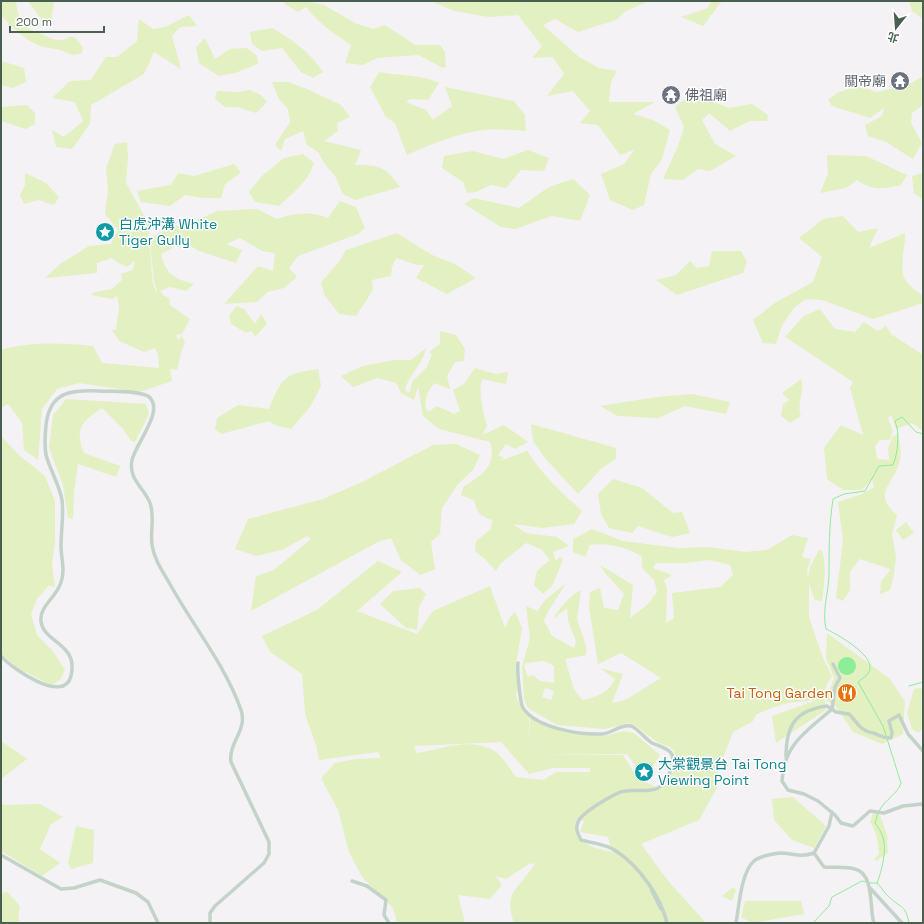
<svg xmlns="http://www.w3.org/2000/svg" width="924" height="924" font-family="'Space Grotesk','Noto Sans TC',sans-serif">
<rect width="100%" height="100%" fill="#f4f2f4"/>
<path fill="#e3f0c1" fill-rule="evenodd" d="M1,1H16C18,24 25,28 46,36C49,37 54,40 58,40C72,41 70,28 83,48L82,53C70,57 70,53 59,50C53,48 46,48 40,46C24,40 13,27 1,16Z
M28,1H54L51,22L45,24Z
M290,1H303L324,5L355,23L373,29L385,25L415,45H440L445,52L446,67L443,68L418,55L377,58L363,65L345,63L351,45C334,34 319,23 306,7L298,12L283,3Z
M431,1H649L626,11L616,20L578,32L555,19L543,25L579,57L599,68L617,71L611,82L609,102H655L633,114L653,120L670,130L662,159L651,174L644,205L633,210L610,200L601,174L624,164L634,150L620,155L598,125L580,123L590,111L573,91L547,96L564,74L553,57L532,58L542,46L518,15L489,17L454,11Z
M711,1H722L703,26L681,17L708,8Z
M909,1H923V19L912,11Z
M189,15L197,26L180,27L172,36L181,69L154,52L144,74L91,105L90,124L72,149L56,147L52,130L64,137L83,121L75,102L52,98L70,81L91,80L106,57H117L137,41L139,19L153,29L165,27Z
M272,28C293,40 310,52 323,72L313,78L301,72L282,48L262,51L252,44L250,32Z
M205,38L215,59L230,49L247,48L257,56L258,64L235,73L219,76L199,63L196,47Z
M1,61L24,68L26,82L12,88L1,85Z
M379,72C399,76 420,74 439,83L428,100L410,99L406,102L426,110L433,120L452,106L445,87L514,101L525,115L526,131C510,130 493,128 477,131C453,135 429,145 407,155L395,123L386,117L370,87Z
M923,76V105L912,113L911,123L922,143L913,159L886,142L868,136L865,125L882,116L884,108L870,118L832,106L828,100L837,93L858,86L877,92L908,85Z
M272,82H288L307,89L341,105L350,117L337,123L338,131L324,141L361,150L355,165C381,165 384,166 400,187L355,200L343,194L335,176L324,163L318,152L307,145L303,131L285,139L281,151L275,145L290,122L288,109L279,99Z
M250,90L261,95L267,102L256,113L238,107H225L215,99L217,91L237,92Z
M692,93L729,108L752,104L768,115L767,121H750L730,131L709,113L702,120L715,144L736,156L710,171L698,169L683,180L663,179L678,146L684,127L675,107Z
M27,105L35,113V124L26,129L1,121V107Z
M127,142L128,158L126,183L148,223L149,234L147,240C155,257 147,279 158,295L154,281L150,241L152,237L173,226L191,223L217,211L257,209L277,219C295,213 310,211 328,218L340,201L356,207L365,228L358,234L298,256L289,268L297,277L284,288L267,292L257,302L224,304L258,266L273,271L275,253L262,251L240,238L226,244L242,250L236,263L199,251L184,242L161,254C166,274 174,279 194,284L186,291L170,287L160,291L163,295L169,298L170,305L190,319L182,334L176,335L178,340L182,336L185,343L182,349L177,370L170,369L172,381L139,392L79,383L57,389L42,409L38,460L24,450L22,423L8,404L1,408V350C31,341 62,343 93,346L102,363L159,368L158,354L155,348L144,352L119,341L112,330L116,329L119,307L117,296L112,299L91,295L95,292L112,289L122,280L121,274L133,270L135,261L127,267L118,263L112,258L97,263V273L45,278L60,264L89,246L111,244L118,230L105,214L108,190L106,168L115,144Z
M528,150L549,158L544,171L521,170L506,188L491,185L476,192L467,193L463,182L442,168L444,156L473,151L503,159Z
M303,154L314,163C309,181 292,194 279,206L255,202L249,192L262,176L284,158Z
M827,155L866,156L907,175L901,185C884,189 872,191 857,180L846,188L820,193L828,174Z
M234,164L241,173L225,184L221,198H202L185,195L170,206L141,202L137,191L171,185L178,173L194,176Z
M25,173L46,183L59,197L54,205L39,200L24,204L20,195L25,185Z
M923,173V200L914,193L912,176Z
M573,179L590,195L580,221L552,216L515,229L501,227L464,204L474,198L519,208L549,187Z
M843,216L858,232L878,228L869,248L905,233C906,248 897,271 907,282C911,287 918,292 923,296V303L873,319L822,300L806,299L794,308L782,325L776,344L763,343L753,320L775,303L813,282L822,257L799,238L823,219Z
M397,233L432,255L455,264L476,278L447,294L416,278L424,265H417L396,258L392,267L391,276L372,280L373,290L356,316L339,314L324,294L321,282L339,262L346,250Z
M712,251H741L747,262L743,273L677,295L656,280L676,275L690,261L697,268L709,266Z
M237,306L244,309L255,324L261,314L267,324L255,337L252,331L246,333L231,324L229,315Z
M820,309L835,329L855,332L864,322L878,331L886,326L891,334L923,355V431L912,423L896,429L891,415L888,418L893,431L890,440H880L875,446L877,459L889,460L888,448L893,436L898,434C899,442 902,452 900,459C896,484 870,492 897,515L892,534L896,557L894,574L890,590L880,594L881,581L889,572L890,569L860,559L850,572V590L843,601L836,598L843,541L838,502L860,495L874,487L872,479L862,490H843L827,479L824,448L841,425L863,435L850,388L853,382L785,337L804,316Z
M440,331L456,335L465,349L464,361L455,362L447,376L450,389L434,383L427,394L425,406L428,412L437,406L454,414L460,411L453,390L464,384L475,368L496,374L508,372L506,384L482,379C478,395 483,410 487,426L482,435L504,425L528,442L515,449L506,444L498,455L504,458L500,461L527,451C542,475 561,492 582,511L574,524L542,528L513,524L526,533L557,537L569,546L553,552L556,561L560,557L563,560L552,586L543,594L534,585L537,571L550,560L541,549L526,543L500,564L496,571L485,559L475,551L476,541L491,529L492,520C480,516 477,513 474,500L461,495L464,486C483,475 497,465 490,442L439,429L423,416L418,387L414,400L401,393L396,383L378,378L353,387L341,376L363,366L394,360H411L426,348C423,365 408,374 405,391L410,392L412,382L427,367L432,354L429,352L440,344Z
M318,369L321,386L310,407L291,429L275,425L269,421L221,434L215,429L217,418L238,405L269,409C282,377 284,374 318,369Z
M801,379C805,392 796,405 801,416L790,423L781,416L783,404L789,400L782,393Z
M692,394L730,402L726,414L685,406L658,418L618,416L600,406L657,397Z
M66,399L146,404L149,414L135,442L131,441L124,430L102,408C82,421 74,430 84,453L120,466L116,477L78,464L74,492L73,519L68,518L63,485L49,448L53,415Z
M531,424L616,448V459L602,468L578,494L545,458L533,441Z
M1,436L18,454L45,476L55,501V543L52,564L55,588L49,585L37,599L31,614L37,635L52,650L65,670L60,680L51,685L16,667L1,654Z
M456,444L480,455L473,470L458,484L442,508L440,534L431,542L435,569L420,575L401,560L391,538L378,542L251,611L256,576L274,570L311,539L307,536L284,549L257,556L235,549L248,519L323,499L362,482L433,445Z
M613,479L642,488L673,513L682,512L690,533L672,537L638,526L632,533L609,528L601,514L598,494Z
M906,522L914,533L903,540L896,530Z
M592,529L623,541L678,548L708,547L745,552L767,550L792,535L808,538L802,557L811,559L807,570L808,577L810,567L819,550H822C827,567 824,584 822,601L815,600L809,584V617L823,658L832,676L827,684L822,699H826L834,678L826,658L827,633L889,678L905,701L903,734L882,744L853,732L836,707L825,700L826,710L776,743L772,716L817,700L788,703L775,707L757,714L752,722L733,732L719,769L717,788L699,820L641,844L669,882L706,923H514C502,890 521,888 535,863L529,864L506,879L496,876L502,885L490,899L458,895L465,923H397L393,908L362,877L349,852L338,810L321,778L335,763L356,759L381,758L378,752L319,760L316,745L305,714L302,674L270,652L262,636L317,610L378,561L402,572L357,611L417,634L433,611L490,586L505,628L510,617L515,612L522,628L516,666L519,683L516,696L524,713L529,717V746L533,754L529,745L530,716L564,732L604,736L624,731L634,733L660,755L648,774L642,775L627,754H534L623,755L638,779L661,789L665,785L674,766L676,760L674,751L670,747L657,742L637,727L629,723L605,729L557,725L531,710L526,705L524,698L522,667L530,638L526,606L538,611L544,601L565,584C559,597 549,607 544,621L552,636L574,648L576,641L568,621L567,608L553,619C560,608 569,596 581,590L577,619L586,646V655L565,659L574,689L582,700C597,697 608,693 615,679L600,668L623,674L612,703L625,700L661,678L621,653L598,664L589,607L590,592L600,588L604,608L618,610L624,594L605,573L600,565L633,585L630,618L647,605L657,592L654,580L642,568V557C629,547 606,542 590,545L585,557L573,552V539ZM710,560L730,565L733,575L720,587L672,593L674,618L666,623L667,588L664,580L672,575L653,568L656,563H684ZM544,661L554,666V683L540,681L533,675L528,677L524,666L526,663ZM545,688L554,691L551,700L542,697ZM501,742L529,774L553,768H590V772H556L543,780L516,777C510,769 504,758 496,752C472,736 443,749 417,753L414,746ZM576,819L584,821L580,832L608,837L612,852C592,847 571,844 576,819Z
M420,588L426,594L419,607L417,630L406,628L380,604L393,591Z
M918,688L923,689V728L918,733L912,729L907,713L914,689Z
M1,741L27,759L1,779Z
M793,797L826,826L814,848L792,840L774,820L772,799Z
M40,804L63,817L51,824L40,849L60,863L42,876L1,851V805Z
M873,813L880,815L889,841L887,839L888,853L876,861L874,859L879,854C878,841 877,832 870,822Z
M76,826L94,830L93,863L71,869L68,863Z
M733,887L736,890L732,901L722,896Z
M7,892L20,906L18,917L20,923H1V893Z
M745,901H801L804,914L752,923L741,917Z"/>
<path fill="#8eed98" d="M838 666a9 9 0 1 1 18 0a9 9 0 1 1-18 0Z"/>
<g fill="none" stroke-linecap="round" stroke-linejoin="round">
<path stroke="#8eed98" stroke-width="1" d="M909,686L923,682
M879,811C886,798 897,795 901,783L883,726L858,682C863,678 870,674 870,668C872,654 837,634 826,629C822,610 828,595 829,576C829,550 829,525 833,499L844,494L865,491L879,466L893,465C898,453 900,433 895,421L902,417L916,432L923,434
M869,883H877C882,888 885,894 890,898C902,909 905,904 909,923
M877,883C882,871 887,849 883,837C881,832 878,827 875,823L878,813
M813,923L829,906L832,897L862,881L866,882"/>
<path stroke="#c3d3c9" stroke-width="3.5" d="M1,656C11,668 64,705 71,676C79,643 43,643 41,621C39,603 63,596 63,570C63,562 61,554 61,546C61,530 64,516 62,500C59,484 50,470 46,455C44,444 45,435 46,425C50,391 71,390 99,391C114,392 133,390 148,396C166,409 136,443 132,460C128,480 144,487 150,503C155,516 150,532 152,545C154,560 164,573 171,586C194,627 225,665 241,710C248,730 228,743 231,762L269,842V854L264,863L215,906L210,913V923
M518,663C517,670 520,703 523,708C536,728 580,735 602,734C613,733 620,724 631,726C640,730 644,738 652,743C658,746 666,747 671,753C677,761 667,783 658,788C649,793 635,789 625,791C616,792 581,813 578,822C575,829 578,834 581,840C591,843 607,844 616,851C639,866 661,897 667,923
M833,664L840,678L835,687L832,709C806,732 784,744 782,781L788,790L804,794L818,801L835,815L841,823L853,826L870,811L884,813L903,806L923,804
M786,757C786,726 795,710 827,706L836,712L849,714C858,723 859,730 873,733C881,735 880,738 891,738L892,733L889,721L899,715L908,734L923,751
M814,853L824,867C835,868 845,866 855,869C875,874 869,909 874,923
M1,855L61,889L74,888L100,880L136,893L148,902L158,923
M352,881L367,886L386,900L384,915L389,923
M870,888L902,923
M652,891L661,909
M736,923C739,907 741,872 754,861C760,856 772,854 780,853C793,853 800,858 814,853L829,826L832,812"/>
</g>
<defs>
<symbol id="temple-disc" viewBox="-11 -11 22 22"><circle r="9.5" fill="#6b7280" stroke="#fff"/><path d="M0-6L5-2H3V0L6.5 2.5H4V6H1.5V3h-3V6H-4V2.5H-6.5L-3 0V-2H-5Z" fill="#fff"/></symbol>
<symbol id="sight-disc" viewBox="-11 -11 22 22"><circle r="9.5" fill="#0f9aa8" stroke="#fff"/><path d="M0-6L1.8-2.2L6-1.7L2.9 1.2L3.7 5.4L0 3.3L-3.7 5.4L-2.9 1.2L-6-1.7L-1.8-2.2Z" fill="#fff"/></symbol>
<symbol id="restaurant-disc" viewBox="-11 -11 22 22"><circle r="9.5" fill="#e8710a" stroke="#fff"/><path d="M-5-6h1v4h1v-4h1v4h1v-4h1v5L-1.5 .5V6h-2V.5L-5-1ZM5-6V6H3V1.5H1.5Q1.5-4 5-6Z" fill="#fff"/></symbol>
</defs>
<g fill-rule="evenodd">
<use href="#temple-disc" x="889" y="70" width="22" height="22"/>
<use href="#temple-disc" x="660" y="84" width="22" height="22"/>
<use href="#sight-disc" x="94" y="221" width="22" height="22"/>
<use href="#restaurant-disc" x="836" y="682" width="22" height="22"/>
<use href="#sight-disc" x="633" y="761" width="22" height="22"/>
</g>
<g text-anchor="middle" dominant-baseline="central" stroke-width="3" stroke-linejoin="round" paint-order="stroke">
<g font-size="14" fill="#5b616d" stroke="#fff" text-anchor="end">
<text x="886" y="81">關帝廟</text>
<text x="685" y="95" text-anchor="start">佛祖廟</text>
</g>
<g font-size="14" fill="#0d838f" stroke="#fff" text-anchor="start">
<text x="119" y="224">白虎沖溝 White<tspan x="119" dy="16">Tiger Gully</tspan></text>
<text x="658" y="764">大棠觀景台 Tai Tong<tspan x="658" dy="16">Viewing Point</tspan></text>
</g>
<g font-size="14" fill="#c56008" stroke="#fff" text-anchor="end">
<text x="833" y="693">Tai Tong Garden</text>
</g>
</g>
<rect width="924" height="924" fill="none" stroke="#496051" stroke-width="4"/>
<g transform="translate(896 28) rotate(197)" stroke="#ffffff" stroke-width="3" paint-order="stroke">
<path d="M0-3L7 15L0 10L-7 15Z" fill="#496051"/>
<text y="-6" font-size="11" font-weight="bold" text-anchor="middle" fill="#496051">北</text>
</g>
<path d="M10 26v6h94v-6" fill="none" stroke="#496051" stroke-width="2"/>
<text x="16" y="26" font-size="12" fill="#496051" stroke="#ffffff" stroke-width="3" paint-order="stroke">200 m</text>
</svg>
